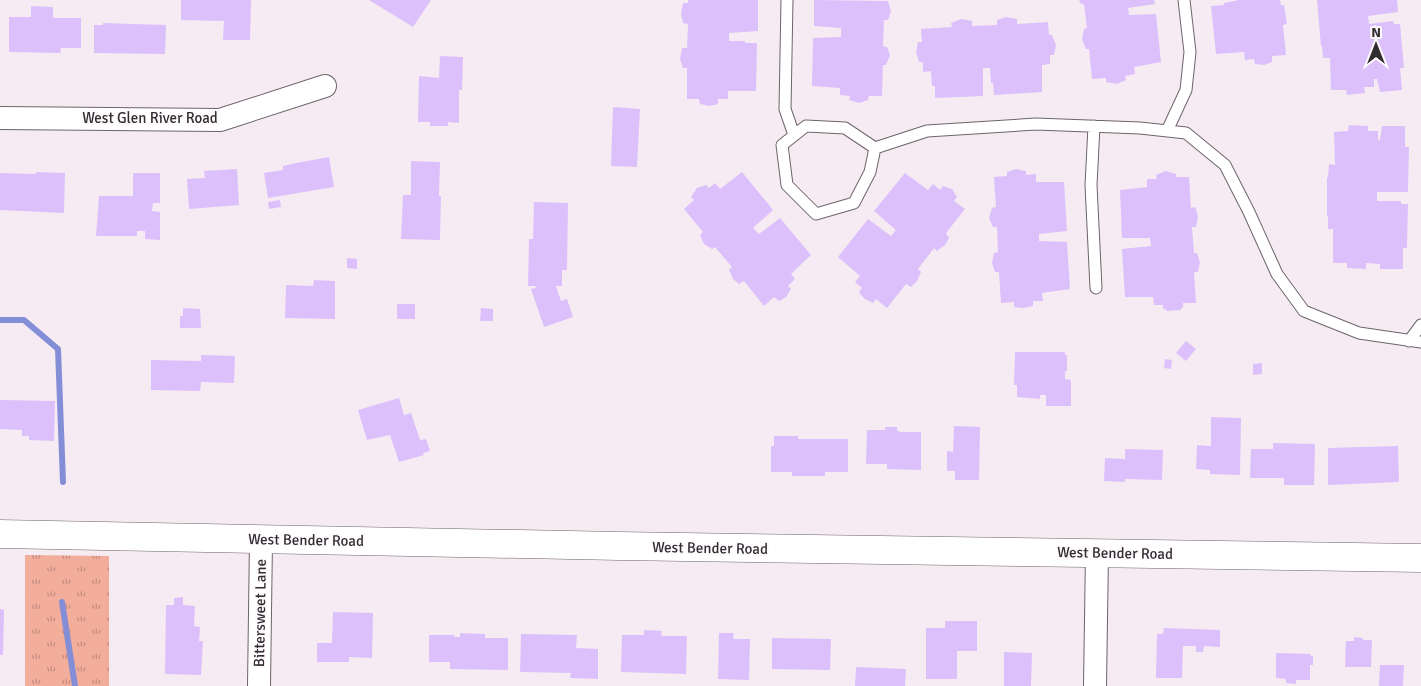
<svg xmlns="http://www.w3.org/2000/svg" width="1421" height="686" font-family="Signika,sans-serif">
<defs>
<pattern id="park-tufts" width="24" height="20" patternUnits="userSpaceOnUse" patternTransform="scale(1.25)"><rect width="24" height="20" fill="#f2ad9b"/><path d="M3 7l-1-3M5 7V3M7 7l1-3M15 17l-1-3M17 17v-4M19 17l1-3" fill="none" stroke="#c48d7f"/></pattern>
</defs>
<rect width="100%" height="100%" fill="#f6ebf2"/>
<path fill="url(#park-tufts)" d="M25,555L109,556V686H25Z"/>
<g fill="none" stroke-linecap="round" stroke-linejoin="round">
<path stroke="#848ed6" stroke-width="6" d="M0,320H24L58,349L63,482
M62,602L75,686"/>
</g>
<path fill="#dcc0fb" d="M181,0H251L250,40H223L224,21L181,20Z
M369,0H431L413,27Z
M688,0H758V31L729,33V41H745V43H757L756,91H728V99H718V104L709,106L700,104L699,99H687V68H683L680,59L682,48H687L688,24L683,23L681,14L683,3H688Z
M814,0L888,1L891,11L888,20H884L883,46L887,47L890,55L886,65H883L882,96H869L868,100L859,103L849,100L850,96L840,95V88L812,86L813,38L841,37V28L814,26Z
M1079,0H1154L1155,4L1128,8L1129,15L1156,14L1161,62L1134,67L1135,74L1125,76L1126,80L1117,84L1106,82V78L1092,79L1089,49H1086L1082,39L1084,29L1087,28L1084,4H1081Z
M1239,0H1280L1281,5H1284L1287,24L1283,25L1286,55L1272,56V62L1264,65L1255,64L1254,59L1245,60L1244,52L1216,54L1211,6L1224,5V3Z
M1317,0H1397L1398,12L1368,16L1369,24L1393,21L1394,24H1400L1404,68H1400L1402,90L1380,92L1377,79H1374V87H1364L1365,93L1347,95L1346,90H1331L1330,58H1323L1322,46H1321Z
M31,6L53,7V18H81V48H61L60,53L9,52V17H31Z
M1006,17L1017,19V24L1048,22L1049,35H1052L1056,45L1054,55H1050V64L1042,65V92L994,95L993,83H991L990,68H983V96L935,98V86H932L931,71L923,72V62H919L916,52L918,42H922L921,29L952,27L951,23L961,19L972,21V26L997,25V20Z
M103,23L166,25L165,54L94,53V25H103Z
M440,56L463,57L462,90H459V123L448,122V126H430V122H418L419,76L439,78Z
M613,107L640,109L637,167L611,166Z
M1349,125L1368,126V131H1378V140H1380L1382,126H1405V147H1409L1408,192H1377V201H1401V204H1408L1407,248H1403V269H1380V264L1366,263V269L1347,268V263H1333V229H1328V216H1327V177H1328L1329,164L1335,165L1334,132L1348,131Z
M329,157L334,187L268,198L264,173L283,170V166L296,163Z
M411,161L440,162L439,196H441L440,240L401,239L403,195H411Z
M237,169L239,205L189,209L187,179L205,178L204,171Z
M1016,169L1026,171V175L1036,174V182H1064L1067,231L1039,234V241L1067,242L1070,289L1042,293L1043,301H1033V306L1024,308L1014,307V302L1001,303L999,272H995L992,263L994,253L998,252L997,227H993L989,218L992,208L996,207L994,177L1007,176V172Z
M1166,171L1176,174V177H1189L1191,208L1195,207L1196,209L1198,217L1196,227H1192L1194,253H1197L1200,262L1198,272H1194L1196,303H1183V308H1181V310L1166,311V309H1163V305H1154L1153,297H1125L1122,249L1151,246L1150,238H1122L1120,190L1147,187V179H1157L1156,175Z
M36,172L65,173L64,213L0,210V173L36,174Z
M742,172L773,210L753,228L759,234L780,218L811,255L791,274L795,279L788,286L791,289L786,297L779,301L774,297L764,306L744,281L739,284L733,279L729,270L732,267L715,247L712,249L704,244L700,235L703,232L684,209L694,200L691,197L697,188L706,185L709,188L715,183L720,189Z
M133,173H160V203H153L152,211L160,212V240L145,239V231H137V236H96L99,196H133Z
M905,173L928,190L933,184L940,190L943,186L952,189L957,197L954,201L965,209L946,233L949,238L945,245L937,251L934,248L918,269L921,272L917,281L911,287L906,284L887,308L876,299L873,303L865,299L860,294L859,292L862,288L855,282L860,276L838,257L868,219L891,236L896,230L874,211Z
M280,200L281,207L269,209L268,202Z
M534,202L568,203L567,270H562V286H556L561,301L567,299L573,317L544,327L531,289L536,288L535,286H528L529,239H533Z
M347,258L357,259V269L347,268Z
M314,280L335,281V319L285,318L286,285L313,286Z
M397,304H415V319H397Z
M183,308L200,309L201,328H180V316H183Z
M481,308L493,309V321H480Z
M1186,341L1196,349L1186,361L1176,353Z
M1015,352H1065V355H1067V371H1065V379L1071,380V406H1046V395H1040V399L1017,397V385H1014Z
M201,355L235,356L234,383L201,382L200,391L151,390V360L201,361Z
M1165,359L1172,360L1171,369L1164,368Z
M1262,363V374L1253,375V364Z
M399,398L404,415L411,413L420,440L426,439L430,451L423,453L424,455L399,462L390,435L367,440L358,410Z
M0,400L55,401L54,441L29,440V436H22V430L0,429Z
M1211,417L1241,418L1240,475L1210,474V470L1196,469L1197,445L1211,446Z
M954,426L980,427L979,480H955V471H947V451L953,452Z
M885,427H897V430L900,432H921V470L887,469V464H866L867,430H885Z
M774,436H798V439H848V472H825V476H792V472H771V446H774Z
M1273,443L1315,444L1314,485H1284V478H1250L1251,449H1273Z
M1398,446L1399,482L1328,485V448Z
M1125,449L1163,450L1162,480L1125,479V482L1104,481L1105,458L1125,459Z
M183,597V605L195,606L194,626L200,627L199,641H203L201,675L165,674L166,605H174V598Z
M0,609L4,610L3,655H0Z
M333,612L373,613L372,658L349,657V662H317V643H332Z
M945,621H977V651H957V679H926V628H945Z
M1164,628L1220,630V647L1204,646L1203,652H1196V646H1183L1182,678H1156L1157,634H1163Z
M644,630L662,631L661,636H687L686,674L621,672L622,635H644Z
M460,633L485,634V638H508V670L450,669V662H429V635H454V637H460Z
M719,633H734L733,639H750L749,680L718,679Z
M521,634L577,635L576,648L598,649V679L570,678L571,673L520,672Z
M1354,637L1363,638V640H1372L1371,667H1345L1346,641H1354Z
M772,638L831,639L830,670L772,669Z
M1004,652L1032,653L1031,686H1004Z
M1276,653L1311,654L1310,656H1313V665H1310V680H1296V684L1286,683V679L1276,678Z
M1380,665H1404L1403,686H1379Z
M856,667L906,669L905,686H855Z"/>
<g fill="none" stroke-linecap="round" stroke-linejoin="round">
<defs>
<path id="lane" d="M787,0L785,109L794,135
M806,126L845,128L875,148L870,172L854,203L816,214L787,185L782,145Z
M1094,126L1091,185L1096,288
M1167,131L1186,90L1190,52L1184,0
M875,148L927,131L1036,124L1140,128L1186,133L1225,165L1249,212L1277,274L1304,311L1359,333L1421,342
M1409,341L1421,325"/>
<path id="street" d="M0,118L220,120L325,86
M259,686L261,539
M1095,686L1097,553"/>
<path id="secondary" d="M0,534L619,546L1421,558"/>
</defs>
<use href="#lane" stroke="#6d646a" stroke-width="13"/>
<use href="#street" stroke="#6d646a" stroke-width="24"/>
<use href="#secondary" stroke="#6d646a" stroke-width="29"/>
<use href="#lane" stroke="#fff" stroke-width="11"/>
<use href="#street" stroke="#fff" stroke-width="22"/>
<use href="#secondary" stroke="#fff" stroke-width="28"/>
</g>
<g text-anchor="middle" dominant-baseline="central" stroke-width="4" stroke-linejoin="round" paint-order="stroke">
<g font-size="15" fill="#302c2f" stroke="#fffafd">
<text x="150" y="118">West Glen River Road</text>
<text transform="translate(306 540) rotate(1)">West Bender Road</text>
<text transform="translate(710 548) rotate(1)">West Bender Road</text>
<text transform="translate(1115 553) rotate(1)">West Bender Road</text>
<text transform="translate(260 613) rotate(-89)">Bittersweet Lane</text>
</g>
</g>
<g transform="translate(1376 45)" stroke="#fffafd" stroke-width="4" paint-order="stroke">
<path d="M0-4L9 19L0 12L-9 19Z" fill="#302c2f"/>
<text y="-8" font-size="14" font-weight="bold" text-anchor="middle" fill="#302c2f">N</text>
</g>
</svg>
